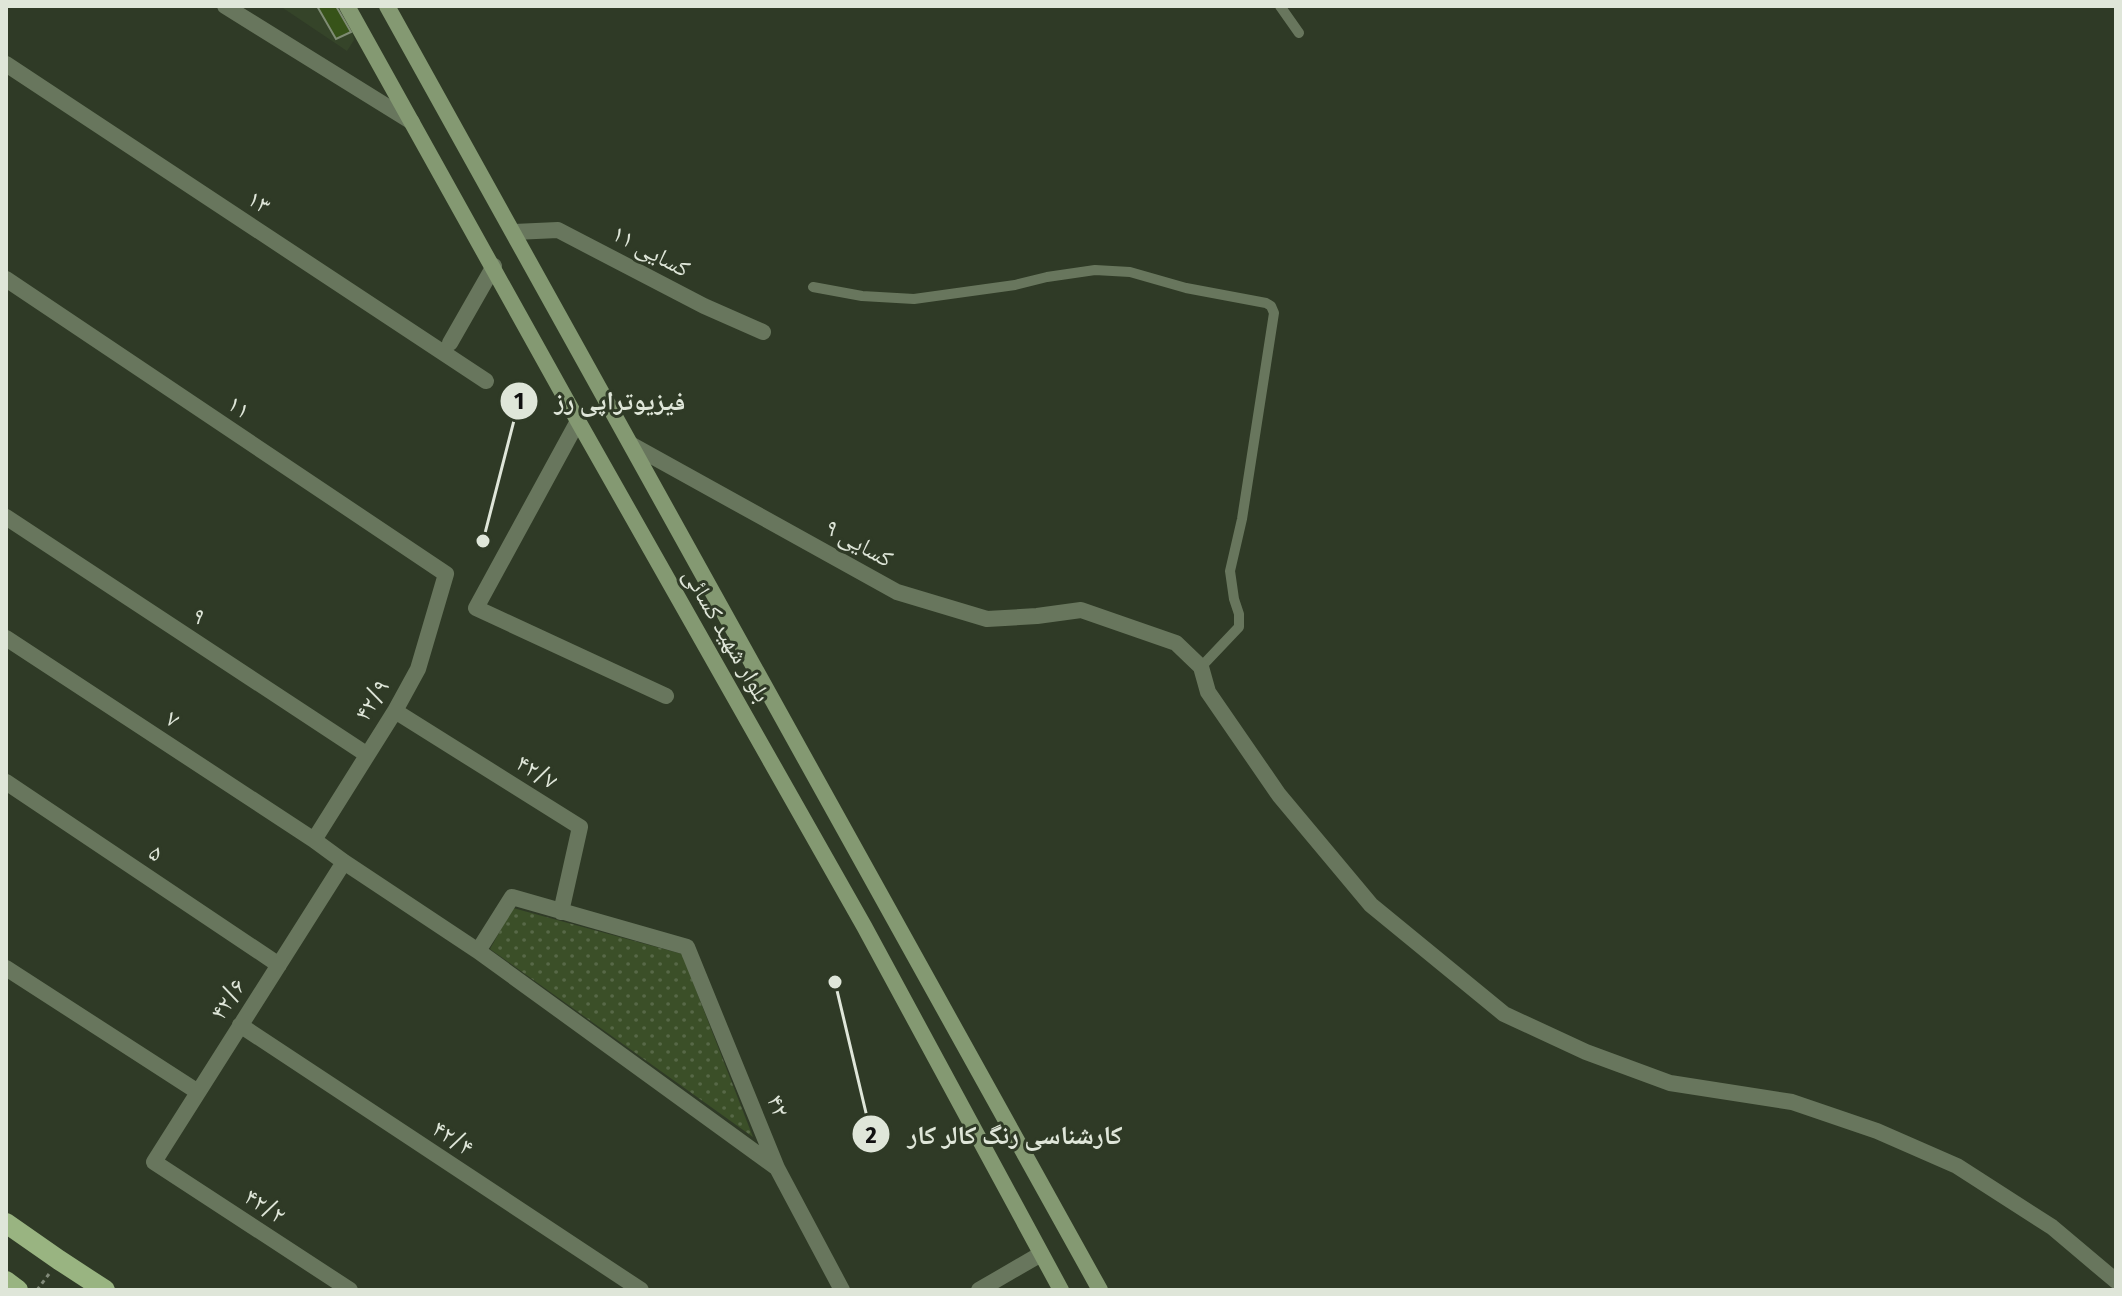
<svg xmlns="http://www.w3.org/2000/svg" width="2122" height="1296" font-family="'Fira Sans Condensed','Noto Naskh Arabic',sans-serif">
<defs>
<pattern id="grass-dots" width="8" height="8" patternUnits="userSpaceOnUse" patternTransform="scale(2)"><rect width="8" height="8" fill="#3b4f28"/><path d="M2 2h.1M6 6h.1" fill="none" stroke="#576847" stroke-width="1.8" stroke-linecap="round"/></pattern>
</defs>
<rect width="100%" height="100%" fill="#2f3a26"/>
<path fill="#354429" d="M280,6H339L352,29L354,40L347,51Z"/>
<path fill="url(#grass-dots)" d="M513,908L682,954L753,1137L490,949Z"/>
<path fill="#375319" stroke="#7f8c74" stroke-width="2" d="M317,6H336L351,32L336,39Z"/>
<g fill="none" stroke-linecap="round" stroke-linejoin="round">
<path stroke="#818a79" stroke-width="3" stroke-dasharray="4 4" stroke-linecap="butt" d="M37,1290L49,1274"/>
<path stroke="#68765d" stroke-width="10" d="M1280,6L1299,33
M813,287L862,296L914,299L1015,285L1047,277L1095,270L1130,272L1186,288L1266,303L1271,306L1274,313L1242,519L1230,571L1234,599L1239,614V627L1201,667"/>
<path stroke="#68765d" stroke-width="16" d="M225,6L412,122
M6,64L486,381
M514,232L558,230L704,306L763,332
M6,279L446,574L418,669L395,711L314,840
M450,343L494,266
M578,421L476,608L666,696
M632,445L897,592L987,619L1037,616L1081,610L1176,643L1201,667L1208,692L1279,795L1371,905L1504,1014L1586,1052L1670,1083L1792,1102L1877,1131L1957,1166L2052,1227L2116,1281
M6,517L366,754
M6,638L314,840L344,862L478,951L777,1168
M395,711L580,827L561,912
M6,782L279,965
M344,862L154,1162L350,1290
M478,951L512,897L687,947L777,1168L842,1290
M6,968L198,1092
M240,1025L641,1290
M979,1290L1041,1254"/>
<path stroke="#849972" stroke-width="16" d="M347,6L578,421L864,926L1061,1290
M387,6L1100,1290"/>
<path stroke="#99b481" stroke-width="20" d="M6,1223L59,1260L105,1290
M6,1281L18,1290"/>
</g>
<g text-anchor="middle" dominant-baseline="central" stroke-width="6" stroke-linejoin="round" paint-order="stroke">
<g font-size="24" fill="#dfe6d9" stroke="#2f3a26">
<text transform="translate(259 202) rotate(33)">۱۳</text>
<text transform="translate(651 251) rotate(28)">۱۱ کسایی</text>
<text transform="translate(239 407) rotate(34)">۱۱</text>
<text transform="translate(859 543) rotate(29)">۹ کسایی</text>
<text transform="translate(199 616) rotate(33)">۹</text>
<text transform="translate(727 635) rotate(60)">بلوار شهید کسائی</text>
<text transform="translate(372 700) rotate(-58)">۴۲/۹</text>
<text transform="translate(173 719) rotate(33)">۷</text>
<text transform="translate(537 772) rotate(32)">۴۲/۷</text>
<text transform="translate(156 853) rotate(34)">۵</text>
<text transform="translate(228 999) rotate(-57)">۴۲/۶</text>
<text transform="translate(778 1106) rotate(68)">۴۲</text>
<text transform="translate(453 1138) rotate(33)">۴۲/۴</text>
<text transform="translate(265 1206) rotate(33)">۴۲/۲</text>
</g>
</g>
<path fill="none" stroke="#dfe6d9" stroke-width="3" d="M483 541L519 401M835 982L871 1134"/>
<g fill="#dfe6d9" stroke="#2f3a26" stroke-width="3">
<circle cx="483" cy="541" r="8"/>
<circle cx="835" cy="982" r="8"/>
<circle cx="519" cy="401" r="20"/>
<circle cx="871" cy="1134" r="20"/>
</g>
<g font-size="24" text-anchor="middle" font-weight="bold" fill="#111">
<text x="519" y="409">1</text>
<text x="871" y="1143">2</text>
</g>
<g font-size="26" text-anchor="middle" font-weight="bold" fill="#dfe6d9" stroke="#2f3a26" stroke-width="6" stroke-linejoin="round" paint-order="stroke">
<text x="620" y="410">فیزیوتراپی رز</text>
<text x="1015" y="1144">کارشناسی رنگ کالر کار</text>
</g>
<rect width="2122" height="1296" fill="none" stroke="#dfe6d9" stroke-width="16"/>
</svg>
